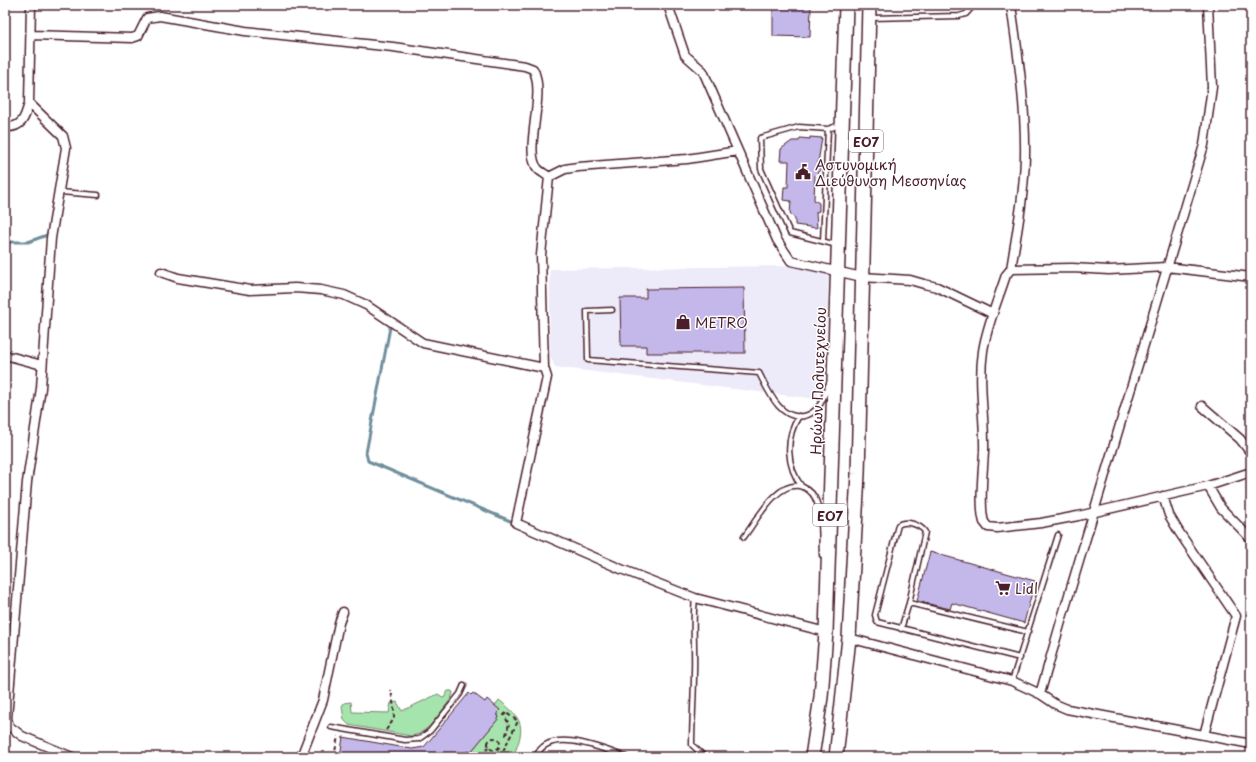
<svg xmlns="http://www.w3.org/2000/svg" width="1256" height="762" font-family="'Playpen Sans',sans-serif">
<rect width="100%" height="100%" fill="#fff"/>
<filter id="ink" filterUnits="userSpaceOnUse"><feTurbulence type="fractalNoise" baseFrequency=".025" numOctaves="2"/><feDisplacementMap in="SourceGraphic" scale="8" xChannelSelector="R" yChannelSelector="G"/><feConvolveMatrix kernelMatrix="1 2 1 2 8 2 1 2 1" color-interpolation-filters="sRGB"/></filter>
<g filter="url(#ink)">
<path fill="#edeaf9" d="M792,266L829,273L826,335L817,399L555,367L550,356V269Z"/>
<path fill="#a5e5ad" stroke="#78826c" d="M448,691H452L453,693L451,699L430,726L419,734L411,736L349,725L344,720L342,706L344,703L351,702L352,712L389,713L391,703L397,702L402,711L438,694L444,698Z
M499,700C525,720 525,728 513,757H462L467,751L470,753L499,715L495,706Z"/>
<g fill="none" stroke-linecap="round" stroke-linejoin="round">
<path stroke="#708e9c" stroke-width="3" d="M5,242H28L47,235
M391,322L366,453L368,461L515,523"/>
</g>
<path fill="#c4b8ea" stroke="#4a1f2b" d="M773,5H811L810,37L773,36Z
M810,137L822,138L818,163L820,166V170L815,175L814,200L819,203V211L816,212L817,228L795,225V219L790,213L791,201L783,200L784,187H788L789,161H780L781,149L792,141H799L800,138L810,139Z
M744,288L745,353H646V346H621L620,298H646V289Z
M930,552L1035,581L1024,623L952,603L950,609L917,601Z
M469,693L471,695L473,693L485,702L487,699L500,710L497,713L499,718L470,753L467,751L462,757H340L343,737L412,749L424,747Z"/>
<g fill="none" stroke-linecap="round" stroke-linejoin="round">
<defs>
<path id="lane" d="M871,18L959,16L966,14L974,5
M60,192L98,195
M823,241L828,129
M837,245L790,233L761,169L760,138L799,127L828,129L840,125
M612,310L587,311L588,360L759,373C768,390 780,421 804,416C810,415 815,411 819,406C824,399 826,390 829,383
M799,416C785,438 786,466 802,487
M744,537C757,520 778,478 803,487C810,490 815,496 817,503C823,518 821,539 822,555
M695,598C692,623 695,647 694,672C694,696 692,721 692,745L705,757
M901,629L909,603
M1020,658L877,622L875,615L898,525C905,520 920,524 925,532L909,603L1028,632
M1012,681L1058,535
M331,727L405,740L419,739L430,731L460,694L464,685
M536,757C548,725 603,749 626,757"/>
<path id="street" d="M31,5L29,103L63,136L66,148L51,238L41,388L27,482L7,718L9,726L22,736L72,757
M668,5L685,55L703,71L777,240L791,261L862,277L910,280L924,284L937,287L993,314
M1011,5C1018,55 1026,106 1025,157C1024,195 1017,232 1011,269L1006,275C998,300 987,325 983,351C978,385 985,418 984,452C983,470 979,506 984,522L988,527L997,528L1041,523L1078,516L1208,486L1251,472
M1208,5L1212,87L1204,145L1062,618L1040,694L1055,704L1067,709L1251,744
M31,35L132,38L138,36L147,18L160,16L245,31L393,47L525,66L533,69C547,94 522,152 538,169C541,172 545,174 549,177
M5,127C22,128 25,118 29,103
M738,151L687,159L578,167L565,169L549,177L541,255L544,368L547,377L516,523L621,569L695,598L826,632
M1011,269L1072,268L1109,270L1167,267L1251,277
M161,272L178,278L250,290L295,288L321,290L344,295L366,305L423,343L544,368
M5,355L42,365
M1202,406L1240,439L1251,453
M1208,486L1221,508L1251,539
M1163,496L1169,515L1179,532L1236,616L1204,735
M849,638L1012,681L1040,694
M301,757L323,700L339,623L343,612"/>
<path id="primary" d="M812,757L821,697L826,632L846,5
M836,757L849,638L858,474L869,5"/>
</defs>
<use href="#lane" stroke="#4a1f2b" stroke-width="7"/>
<use href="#street" stroke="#4a1f2b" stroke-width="11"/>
<use href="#primary" stroke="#4a1f2b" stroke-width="16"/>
<path stroke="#4a1f2b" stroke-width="2" stroke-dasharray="4 3" stroke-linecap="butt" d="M506,713L504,715L509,724L506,735L510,738
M386,730L394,719V708L391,690
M488 744a6 6 0 1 1 12 0a6 6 0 1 1-12 0Z
M334,757L338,736
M484,757L488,747
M500,757L518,721L506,713"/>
<use href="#lane" stroke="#fff" stroke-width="4"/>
<use href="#street" stroke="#fff" stroke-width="8"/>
<use href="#primary" stroke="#fff" stroke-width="13"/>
</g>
</g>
<defs>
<symbol id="civic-bare" viewBox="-9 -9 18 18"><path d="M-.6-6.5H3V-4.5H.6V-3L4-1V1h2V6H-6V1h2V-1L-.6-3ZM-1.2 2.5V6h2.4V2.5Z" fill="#4a1f2b" stroke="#fff" stroke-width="2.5" paint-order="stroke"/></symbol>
<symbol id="shop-bare" viewBox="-9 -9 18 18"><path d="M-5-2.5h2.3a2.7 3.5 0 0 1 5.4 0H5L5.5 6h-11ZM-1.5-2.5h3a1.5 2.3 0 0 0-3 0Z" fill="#4a1f2b" stroke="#fff" stroke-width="2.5" paint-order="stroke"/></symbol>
<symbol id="supermarket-bare" viewBox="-9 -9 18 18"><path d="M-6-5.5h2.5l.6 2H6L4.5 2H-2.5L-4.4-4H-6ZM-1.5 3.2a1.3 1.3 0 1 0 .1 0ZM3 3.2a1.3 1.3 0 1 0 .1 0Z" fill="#4a1f2b" stroke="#fff" stroke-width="2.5" paint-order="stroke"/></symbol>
</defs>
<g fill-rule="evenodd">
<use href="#civic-bare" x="792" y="161" width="22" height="22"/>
<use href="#shop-bare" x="672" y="311" width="22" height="22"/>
<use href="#supermarket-bare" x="992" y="577" width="22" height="22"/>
</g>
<g text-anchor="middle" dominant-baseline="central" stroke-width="3" stroke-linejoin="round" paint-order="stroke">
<g fill="#fff" stroke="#80626b" stroke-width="1">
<rect x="849" y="130" width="34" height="22" rx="3"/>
<rect x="813" y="504" width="34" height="22" rx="3"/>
</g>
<g font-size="13" font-weight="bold" fill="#4a1f2b">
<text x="866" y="141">ΕΟ7</text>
<text x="830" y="515">ΕΟ7</text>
</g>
<g font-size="14" fill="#4a1f2b" stroke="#fff" text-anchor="start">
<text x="815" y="164">Αστυνομική<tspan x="815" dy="16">Διεύθυνση Μεσσηνίας</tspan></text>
<text x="695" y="322">METRO</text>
<text x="1015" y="588">Lidl</text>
</g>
<g font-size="14" fill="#4a1f2b" stroke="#fff">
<text transform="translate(818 381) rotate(-88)">Ηρώων Πολυτεχνείου</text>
</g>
</g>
<rect width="1256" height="762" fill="none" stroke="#fff" stroke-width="20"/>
<rect x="10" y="10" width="1236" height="742" fill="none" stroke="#4a1f2b" stroke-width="1.5" filter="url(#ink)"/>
</svg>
